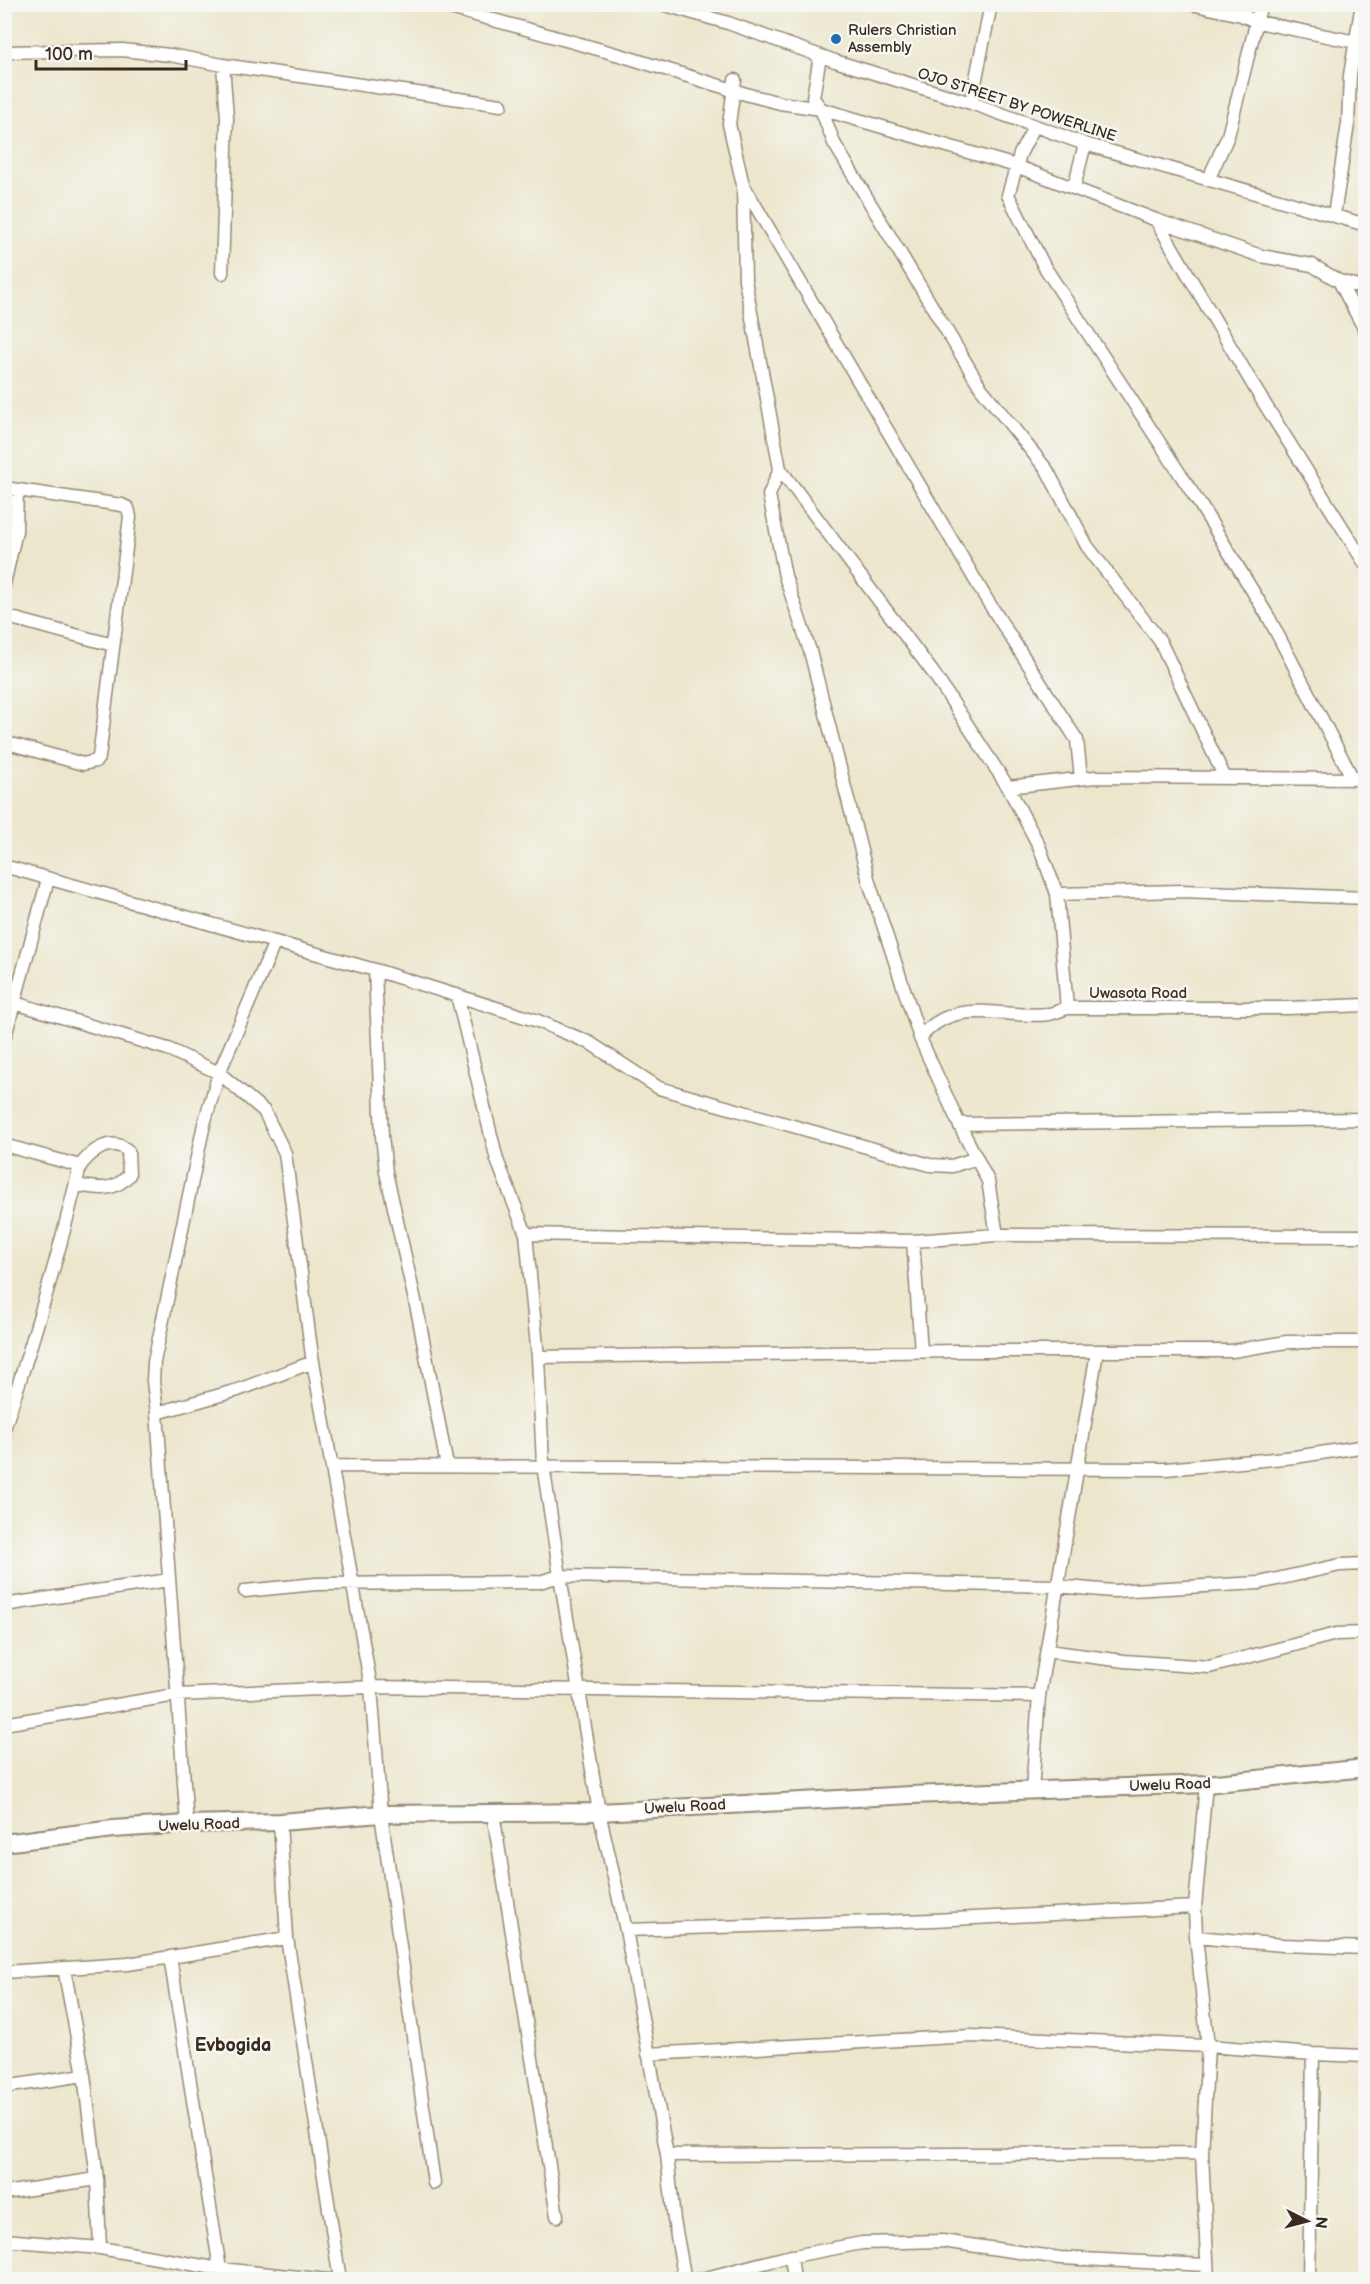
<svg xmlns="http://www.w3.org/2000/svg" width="1370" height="2284" font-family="'Balsamiq Sans',sans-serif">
<rect width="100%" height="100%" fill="#f6f6f2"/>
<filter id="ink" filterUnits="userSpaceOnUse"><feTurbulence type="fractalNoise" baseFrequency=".0167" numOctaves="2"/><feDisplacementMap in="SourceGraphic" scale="12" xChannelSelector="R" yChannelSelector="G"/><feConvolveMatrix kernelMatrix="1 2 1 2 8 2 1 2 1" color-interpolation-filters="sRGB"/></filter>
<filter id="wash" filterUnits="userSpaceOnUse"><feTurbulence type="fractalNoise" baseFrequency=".008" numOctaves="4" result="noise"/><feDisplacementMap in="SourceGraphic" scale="24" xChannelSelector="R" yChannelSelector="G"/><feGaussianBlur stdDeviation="1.35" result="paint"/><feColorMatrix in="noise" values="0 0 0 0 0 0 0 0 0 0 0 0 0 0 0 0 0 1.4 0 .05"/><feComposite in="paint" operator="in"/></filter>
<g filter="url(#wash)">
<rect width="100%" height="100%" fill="#ece6cc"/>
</g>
<g filter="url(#ink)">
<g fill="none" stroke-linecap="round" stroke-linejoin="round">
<defs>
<path id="street" d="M436,4L623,56L749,95L780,103L821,109L1016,166L1156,220L1261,256L1312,265L1339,281L1366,288
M662,4L728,23L835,61L971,103L1085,144L1366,225
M1191,4L1241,15L1258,22L1366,44
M4,52L122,50L170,55L223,65L501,105
M820,56L813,98L821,109L834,143L981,388L1047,470L1087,546L1160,641L1225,778
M735,80L729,124L743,185L745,280L780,469L769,495L785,576L810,651L869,882L920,1038L959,1124L988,1181L997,1235
M971,103L991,4
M1034,127L1020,154L1008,195L1044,266L1201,506L1269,618L1353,779
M1208,180L1228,136L1261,4
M1074,187L1085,144
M745,188L987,600L1077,740L1081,778
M1334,215L1348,124L1350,75L1362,4
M1156,220L1259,395L1366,565
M222,273L227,117L223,65
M1339,281L1366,332
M780,469L934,674L1008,787L1039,846L1057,894L1067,1008
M4,488L122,505L128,508L130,517L99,757L96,761L83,764L4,742
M4,584L16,531L17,490
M4,616L113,645
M1008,787L1095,777L1366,779
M4,866L375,970L538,1021L590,1043L659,1088L930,1165L952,1166L977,1158
M1057,894L1182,891L1366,898
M375,970L382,1136L386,1172L418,1314L447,1466
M457,995L497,1160L526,1234L538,1357L543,1465L560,1576L599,1812L626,1930L667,2155L674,2220L685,2280
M15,1003L168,1049L219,1073L264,1111L285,1153L312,1356L371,1687L381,1814L434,2183
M920,1038C955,994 1003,1020 1049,1014C1055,1013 1061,1010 1067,1008H1288L1366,1005
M4,1040L48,879
M959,1124L1366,1119
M4,1145L80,1166C59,1255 33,1342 4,1429
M76,1185C98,1188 113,1193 129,1175L128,1151C112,1136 92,1150 80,1166
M526,1234L913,1241L997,1235L1366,1236
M913,1241L921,1351
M538,1357L958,1351H1232L1287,1342H1366
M157,1413L238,1390L313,1362
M332,1466L1166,1469L1295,1457L1366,1446
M245,1591L316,1584L539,1582L560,1576L1056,1586L1113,1591L1259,1583L1340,1565L1366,1564
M4,1605L169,1580
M1047,1651L1124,1661L1209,1667L1336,1634L1366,1633
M4,1724L176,1695L371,1687L1039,1696
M1206,1784L1195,1907L1196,1937L1208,2046L1202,2153L1208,2280
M1032,1791L1039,1696L1097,1352
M493,1813L557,2216
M280,1822L287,1938L340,2280
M187,1824L157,1413L153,1381L154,1362L204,1124L219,1073L274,944
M626,1930L933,1920L1195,1907
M1196,1937L1283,1945L1366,1948
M170,1957L220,2269
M64,1968L84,2075L97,2179L100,2248
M4,1972L128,1964L287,1938
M648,2054L971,2036L1208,2046L1313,2054L1366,2056
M4,2087L84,2075
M667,2155L1202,2153
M4,2193L97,2179
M4,2240L100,2248L220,2269L329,2280
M791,2256L794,2280
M698,2280L783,2258L862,2243L942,2241L1060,2258L1207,2265
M1309,2280L1313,2054"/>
<path id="secondary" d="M4,1843L113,1829L187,1824L280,1822L381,1814L599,1812L911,1795L1206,1784L1366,1768"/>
</defs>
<use href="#street" stroke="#948875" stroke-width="15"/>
<use href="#secondary" stroke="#948875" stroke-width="20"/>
<use href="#street" stroke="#fff" stroke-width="12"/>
<use href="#secondary" stroke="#fff" stroke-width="16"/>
</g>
</g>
<circle fill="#1f6fb2" stroke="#f6f6f2" stroke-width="2" cx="836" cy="39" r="6"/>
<g text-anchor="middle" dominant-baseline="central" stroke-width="5" stroke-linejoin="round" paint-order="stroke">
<g font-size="15" fill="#3b2a1e" stroke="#f6f6f2" text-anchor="start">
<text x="848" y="30">Rulers Christian<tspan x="848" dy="17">Assembly</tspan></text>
</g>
<g font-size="15" fill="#3b2a1e" stroke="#f6f6f2">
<text transform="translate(1017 105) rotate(18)">OJO STREET BY POWERLINE</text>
<text x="1138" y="993">Uwasota Road</text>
<text transform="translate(1170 1785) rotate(-2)">Uwelu Road</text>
<text transform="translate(685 1807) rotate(-3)">Uwelu Road</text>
<text transform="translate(199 1825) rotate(-2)">Uwelu Road</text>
</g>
<g font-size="18" font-weight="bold" fill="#3b2a1e" stroke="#f6f6f2">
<text x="233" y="2045">Evbogida</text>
</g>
</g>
<rect width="1370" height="2284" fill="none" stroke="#f6f6f2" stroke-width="24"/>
<g transform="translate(1307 2221) rotate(96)" stroke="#f6f6f2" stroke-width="4.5" paint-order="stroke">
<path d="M0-4.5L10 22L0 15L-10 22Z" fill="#3b2a1e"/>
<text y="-9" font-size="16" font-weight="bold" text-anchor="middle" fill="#3b2a1e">N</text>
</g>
<path d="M36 60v9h150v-9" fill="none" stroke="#3b2a1e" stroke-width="3"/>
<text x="45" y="60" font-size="18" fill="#3b2a1e" stroke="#f6f6f2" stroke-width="4.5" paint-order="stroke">100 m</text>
</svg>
